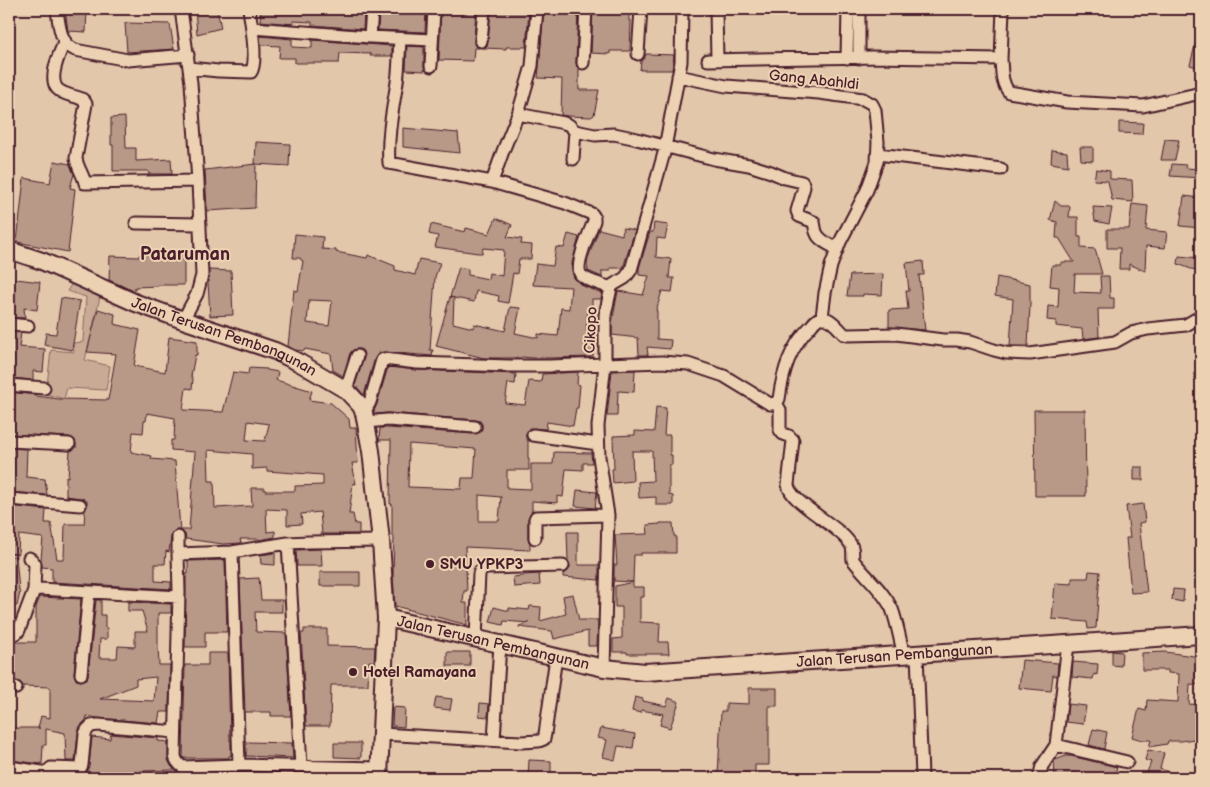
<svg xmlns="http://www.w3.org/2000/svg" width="1210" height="787" font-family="'Balsamiq Sans',sans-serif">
<rect width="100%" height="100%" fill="#e2c7ab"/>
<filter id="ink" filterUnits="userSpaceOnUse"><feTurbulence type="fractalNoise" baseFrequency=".02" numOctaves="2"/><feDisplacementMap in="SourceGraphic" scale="10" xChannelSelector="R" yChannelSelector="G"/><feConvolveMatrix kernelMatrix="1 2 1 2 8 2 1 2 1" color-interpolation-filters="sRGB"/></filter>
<g filter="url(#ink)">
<path fill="#c9ab95" stroke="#8a6560" d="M75,279L100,297L85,360L110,366L106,390L67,388L64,399L46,394L51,350L74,352L73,343L83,342L86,297L67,291Z"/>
<path fill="#b89887" stroke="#4a1f2b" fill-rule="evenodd" d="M65,9H87L86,32L68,31Z
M195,9H217L221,28L197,34Z
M261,9H362L361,12H364L363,29L312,25V22L293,21V24L260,21Z
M415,9H426L425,32L378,30L379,12L415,13Z
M441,9H476L474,41V45L479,48H474L473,61L439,60Z
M491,9L529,11L526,47H506V49L483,48L487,46L488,42Z
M544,9H578L576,63L577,67L579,69V90H599L594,115L591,117L568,116L561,115L562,79L538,78Z
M593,9H629V21H631L630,51H610V54L591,53Z
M125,23L170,24L174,49L127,52Z
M1198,34H1201V68L1190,65Z
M260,36L292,39V47L312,48V40L392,46V56H370L371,54L340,53L339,63H295V58H279L280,46L261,45Z
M407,46L424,47V66L425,71L406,70Z
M646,54L674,55L672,70H640L641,61L644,59Z
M125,117L126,148H136V161L171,159L172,174H149L148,171H113V145H111V118Z
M1119,122L1143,123L1142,134L1119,133Z
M403,128L458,133L460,153L403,147Z
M1165,139L1179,140L1175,160H1161Z
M256,142L290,144L289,166L255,164Z
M1080,147H1093V161L1081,160Z
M1052,150L1067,152L1068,166L1051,163Z
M54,161L70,164L74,174L70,188L75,189L68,252L17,242L24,178L50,183Z
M256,164L255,208L207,211L205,170Z
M1172,164L1186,165V168L1201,169V178L1170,176Z
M1096,169L1110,171V179L1132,180L1133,202L1112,200L1108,181L1094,180Z
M1184,196L1201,198V228L1180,226Z
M1055,201L1061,206H1070L1069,217H1078V237H1081V248L1095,249L1102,274H1075L1074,292L1101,293L1100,276H1109L1110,298H1114V309H1098L1099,337L1083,339L1082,329L1056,326V321L1047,320L1048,306L1058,307L1059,287L1050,286L1052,265H1061V262H1074L1059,238H1056L1057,222L1050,220Z
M1132,204L1148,206L1146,230L1167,232L1165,248L1146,246L1145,271L1129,264V269H1119L1120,248H1107V229H1129Z
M1093,207L1112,208L1109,224L1095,221Z
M496,218L512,225L507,237L522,239L521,244L532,245L531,259H519L517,274L513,273L508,303L498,301L499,296L476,291L474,302L450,297L459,267L468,269V275L488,279L489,273L502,276L504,250L483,248L482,253H478L435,247L438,236L429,234L431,224L465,232L466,228L489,234Z
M654,223L668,225L665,239L657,238L656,257L671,259L669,278H674L672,292L662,291L656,311H657V339L671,340L670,349L647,347L648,355H639L638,338L612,335V323L618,291L643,295L649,276L639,275V268L650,232H653Z
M623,228L635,230L623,268H610V271H602V277L588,271L587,265L588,258L599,229L622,235Z
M295,234L323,237L322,249L336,250V252L367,258L368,255L395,266V270L415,275L419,259L440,263L435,277L430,350H433L432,356L385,352L379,353L375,358L364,395L355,385L364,358L363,351L360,349H355L350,353L343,376L333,370L331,354L305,349L304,351L295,350L288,346L294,290L298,291L303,261L301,260L300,258H293ZM309,300L332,301L329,326L307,323Z
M568,234L579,237L572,263V271L574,278L583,286L602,293L601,299H592V309H588L586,331H594L593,357L549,358H532L522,357L521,358H484L436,346L450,297L454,298L453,323L473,328L474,324L505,331L510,307L520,308L515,333L538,338V334L558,336L561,308L569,309L571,287L533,285L536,264L553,266L556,247L564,248Z
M160,254L184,255V285H158V286L135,287V290H132L109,280L110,256L139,257V255Z
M1179,256L1199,258L1198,270L1191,269L1178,264Z
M923,261L924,275H919L925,330L889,327V310L908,309L906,291H909L906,263Z
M209,270L231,271L233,315L210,316L208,282Z
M883,274L882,295L863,294V296H847L850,275Z
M997,277L1030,284V305L1028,346H1010L1013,299L995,296Z
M9,278L40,282L37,310L24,308L25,318L9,317Z
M61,298L80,301L72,350L44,345L46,333L56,334Z
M98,309L115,314L114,324L140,330L134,366L165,372L169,337L197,341V355H195L191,376L193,379L192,389L186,388L183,410L223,412L233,372L248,374L249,368L267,369V370L278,372L276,380L312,391L309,400L331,403L349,419L350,428H356L358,463H352L356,484L353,483L349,514H353L355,524H359V534H322L320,512L301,514L302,524L287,525V510L266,509L267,532L275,531V537L259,540V539H240L241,543L223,544L186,539L185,534L182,531L178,530H175L172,533L171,537L169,552L166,551L165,564H155V581L171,582V589L52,582V568L42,567L41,559L43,538L19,535L18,554L9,553V506L46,510L45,523H51L57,559H64L65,524H84L85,510L87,506V501L81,498L66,496V476L68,477L70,451L76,448V444L75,440L69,437L9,434V392L36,395V396L59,399L108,400L116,354L87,352ZM147,413L175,418L174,440H171V450L195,452L189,530H180L175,461L151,459L152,456L131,452L133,432L143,433L144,421H146ZM248,421L269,424L265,441L246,440ZM208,450L252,454V469L267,468V471L323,475V485L295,486V491H265V488H251L252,506L215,508L214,481H209Z
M9,332L21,333L19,347L45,349L43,372L33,371V380L9,378Z
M388,367L417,370L516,374L515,384L508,383L505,403L525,405L529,381L541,382L542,374L578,372L577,384L580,385L578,408H576L573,426L547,422L546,429L529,428L526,434V438L528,441V459H529V470H507V488L531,489V464H553L554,452L591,453L592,463H583V470L566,469L563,497L557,496V503L532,501V511L528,519V538L530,544V550L465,547L467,591H464L463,603H467V625L395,606L393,575L394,536H392V504H390L391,440H379L380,428H388L474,434L481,432L482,428V424L480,421L476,420L388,413L374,414V411L377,404ZM409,444L476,449L474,478H462L461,489L408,487ZM479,495L501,497L499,521H479Z
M635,370L634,392L618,391L617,416H607L612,371Z
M656,407L666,408L664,435H670V455H672V465H669V495L673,496V505H656V497L639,498L638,482L653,481L652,451H632L633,481L613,483L612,469H614L613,436L635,435V431L654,432Z
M1034,410H1085L1086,496H1035Z
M9,448L27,449L26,477L45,479L47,495L9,492Z
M1134,467H1143V480H1134Z
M577,490L597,492L595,508L575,506Z
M1143,504L1145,522L1139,523L1147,592L1131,593L1126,538H1130L1126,506Z
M660,523H673L674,536H676V553H641V555H634L633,582L614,581V565H617L615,535L648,534L647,525L660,524Z
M567,532H578V565H599V580L563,577V574L567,572L570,566L568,560Z
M321,549L322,566H297L296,550Z
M275,553V565L261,564L260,555Z
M9,556H16L19,591L20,592L17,606L9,603Z
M225,560L227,632H205V647H185L186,574H188V561Z
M1089,571L1100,572L1096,628L1088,629L1087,622L1052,619L1055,583L1072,584V578H1088Z
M320,572H360V586H320Z
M539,574L540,585L514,587L513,577L523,576V575Z
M259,578L261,600H282V612H255L256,632L286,633L291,716H271V712H245L240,579Z
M633,582V587H644V597H640V622L660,623L659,642H668L669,654H627V652H613V639L622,638V607H615V586Z
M1173,589L1184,590L1183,602L1172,600Z
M573,594L579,620H598L597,646H588V631L554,639L552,631L519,627V626L529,623L504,621L503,625L490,622L494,607L509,611V608L529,610L530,606L541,607L540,621L566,614L563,596Z
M40,597L81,599L74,673L76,680L81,681L87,679L88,675L96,600H101V615H105V628H107V639H100L99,658H117L118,646L135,647V631H148L142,611H128V602L171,604V613H158V646L159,665H170L169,712H160L158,723L97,718L87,716L86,720L80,726L78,733L75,761H66L65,733L46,729V745H43L42,764L9,760V728H40H38L41,716L50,718V687L23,686L20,682L9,680V643L15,642H36V607ZM156,677L154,701L100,699L136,685V679Z
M304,629H327V646L375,647L374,662L369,661L368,685H331L330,726H306L301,633H304Z
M1112,651L1122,652L1121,666L1112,665Z
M447,652H470V666H447Z
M1165,652L1201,657V685L1190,684L1189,704L1201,705V738L1181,741H1168L1167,744L1149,747L1151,740H1142L1132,737L1139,709L1146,711L1147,700L1178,702L1179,674L1168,673V670H1142V653Z
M208,653H228L230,741H231V756H229V758H183V755L185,665H208Z
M1022,660L1058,663L1057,676L1053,675L1051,691L1019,688Z
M1073,662L1098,664L1097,675L1094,674L1093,679L1072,677Z
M749,688H777V706H769V765H755V776H742V778H718L721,711H726V703L749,704Z
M436,697L452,699L450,710L434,708Z
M635,697L643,699V701L666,706L669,698L679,702L670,728L660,725L663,714L641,710V713L632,711Z
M480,703L489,704L488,717L479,716Z
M1068,704L1086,706L1083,724L1066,722Z
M393,707L405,708L404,727L392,726Z
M601,728L635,734L633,748L618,746L615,760L603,757L607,740L598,738Z
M1093,729L1107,732L1104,749L1089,745Z
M111,734L158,738V741L168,742V760L171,766L175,770L141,771L140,776L122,774V778H65V776H80L84,775L89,766L92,737L110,739Z
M246,742L292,743L293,758L246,756Z
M334,743H361V758L334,757Z
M1148,750L1164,753L1160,769L1181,776V778H1145L1151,762L1145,760Z
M1066,756H1071L1117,767L1114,778H1055L1054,761L1055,760Z
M529,760L551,761V778H528Z"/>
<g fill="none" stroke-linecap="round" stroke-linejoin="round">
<defs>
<path id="street" d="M57,9C58,18 60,39 68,46C69,47 74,49 75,50L128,60L188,55
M181,9L191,83L198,181L202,275L197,294L183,320
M537,9L532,66L518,114L564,123L569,125L575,131L573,159
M716,9L717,60
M252,28L370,37L432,40
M370,37L372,9
M400,39C399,53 399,68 397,82C393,108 387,136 389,163L492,182L565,203L592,214L594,217V221C590,231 574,266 581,275C586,281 604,285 611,288
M65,41C60,52 49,75 56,87C59,92 64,93 69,95C75,97 83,97 86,104L76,158C77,167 83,174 85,183L198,181
M481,41L484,9
M638,54L641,9
M847,58L848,9
M859,58V9
M1001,59L1003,9
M708,60L871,57L1001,59C1002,71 1001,83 1009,92L1067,102L1143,106L1201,93
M583,63L586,9
M431,66L434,9
M189,68L218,71L251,72C258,62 251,22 249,9
M678,76L726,86L819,93L863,99L872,104L875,110L878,142L877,162L867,190L840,242L831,266L825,293L822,317
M575,131L595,135L614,134L633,138L714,159L749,165L771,172L785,178L802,182L803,184L804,187L797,211L799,216L814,222C815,226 815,231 817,234C820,241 831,245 837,249
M878,154L1001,169
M492,182L503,151L518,114
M136,223L200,224
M9,324L28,326
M9,385L44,388
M346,390L357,356
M776,403L780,410V430L783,434L789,436L793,440L788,485C791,504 841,526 851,545C854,550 852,555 853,560C866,577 883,590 892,609C897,622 900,641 904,655
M364,413L370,402L382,360L384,359L417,363L509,366H549L662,362L688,364L724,376L770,404L776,403L779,399C783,370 790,347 811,326C814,322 818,317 823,318C831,318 839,329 844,334L848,335L896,334L943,340H957L970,342L994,350L1006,353L1030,354L1115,342L1131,333L1148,329L1186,325L1201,316
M366,422L388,420L475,427
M533,435L598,444
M9,441L69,444
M9,499L80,505
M535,538V519L536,517L608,515
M288,543L301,766
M232,552L239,765
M178,554V537
M34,590L39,589L179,597
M9,636L17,633L19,630L34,590L35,564L32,560L29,558
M476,638L479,574L480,571L486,568L563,566
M917,654L922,776
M604,668L608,515L599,457L598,426L605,364V315L611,288L613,285L625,278L631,270L664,153L681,62L682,9
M81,674L89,592
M9,687L16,688
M381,734L521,742L539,741L544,739L545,734L556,657
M494,740L500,644
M1056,745L1127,762
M9,767L42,772L46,775L47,778
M379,768L239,765L183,767C178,764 176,761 175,756L179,593L178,554L232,552L288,543L309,542L381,541
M45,774L51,768L80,769L82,765L85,734L87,730L91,726L98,725L175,732
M1039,778L1042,766L1056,745L1068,644"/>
<g id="secondary">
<path id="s1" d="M9,250L42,261L136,303L183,320L275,351L300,363L346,390L361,406L364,413L371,451L381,541L386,618L379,778"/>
<path id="s2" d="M386,618L604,668L645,672L1201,635"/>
</g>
</defs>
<use href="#street" stroke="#4a1f2b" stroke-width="15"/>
<use href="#secondary" stroke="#4a1f2b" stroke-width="20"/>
<use href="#street" stroke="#ecd2b3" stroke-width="11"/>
<use href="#secondary" stroke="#ecd2b3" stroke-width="16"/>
</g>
</g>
<g fill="#4a1f2b" stroke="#ecd2b3" stroke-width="2">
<circle cx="430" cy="564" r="5"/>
<circle cx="353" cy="672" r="5"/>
</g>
<g text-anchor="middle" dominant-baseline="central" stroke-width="4" stroke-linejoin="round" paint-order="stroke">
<g font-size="15" fill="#4a1f2b" stroke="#ecd2b3">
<text transform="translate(814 80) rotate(6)">Gang Abahldi</text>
<text transform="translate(591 330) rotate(-87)">Cikopo</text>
<text stroke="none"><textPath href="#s1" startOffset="232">Jalan Terusan Pembangunan</textPath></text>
<text stroke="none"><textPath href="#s2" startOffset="110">Jalan Terusan Pembangunan</textPath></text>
<text stroke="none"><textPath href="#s2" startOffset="515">Jalan Terusan Pembangunan</textPath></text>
</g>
<g font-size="15" font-weight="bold" fill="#4a1f2b" stroke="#ecd2b3" text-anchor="start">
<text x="440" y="564">SMU YPKP3</text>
<text x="363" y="672">Hotel Ramayana</text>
</g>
<g font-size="18" font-weight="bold" fill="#4a1f2b" stroke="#ecd2b3">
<text x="185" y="254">Pataruman</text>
</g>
</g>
<rect width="1210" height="787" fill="none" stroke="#ecd2b3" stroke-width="30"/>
<rect x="15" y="15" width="1180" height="757" fill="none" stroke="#4a1f2b" stroke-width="2" filter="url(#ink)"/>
</svg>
